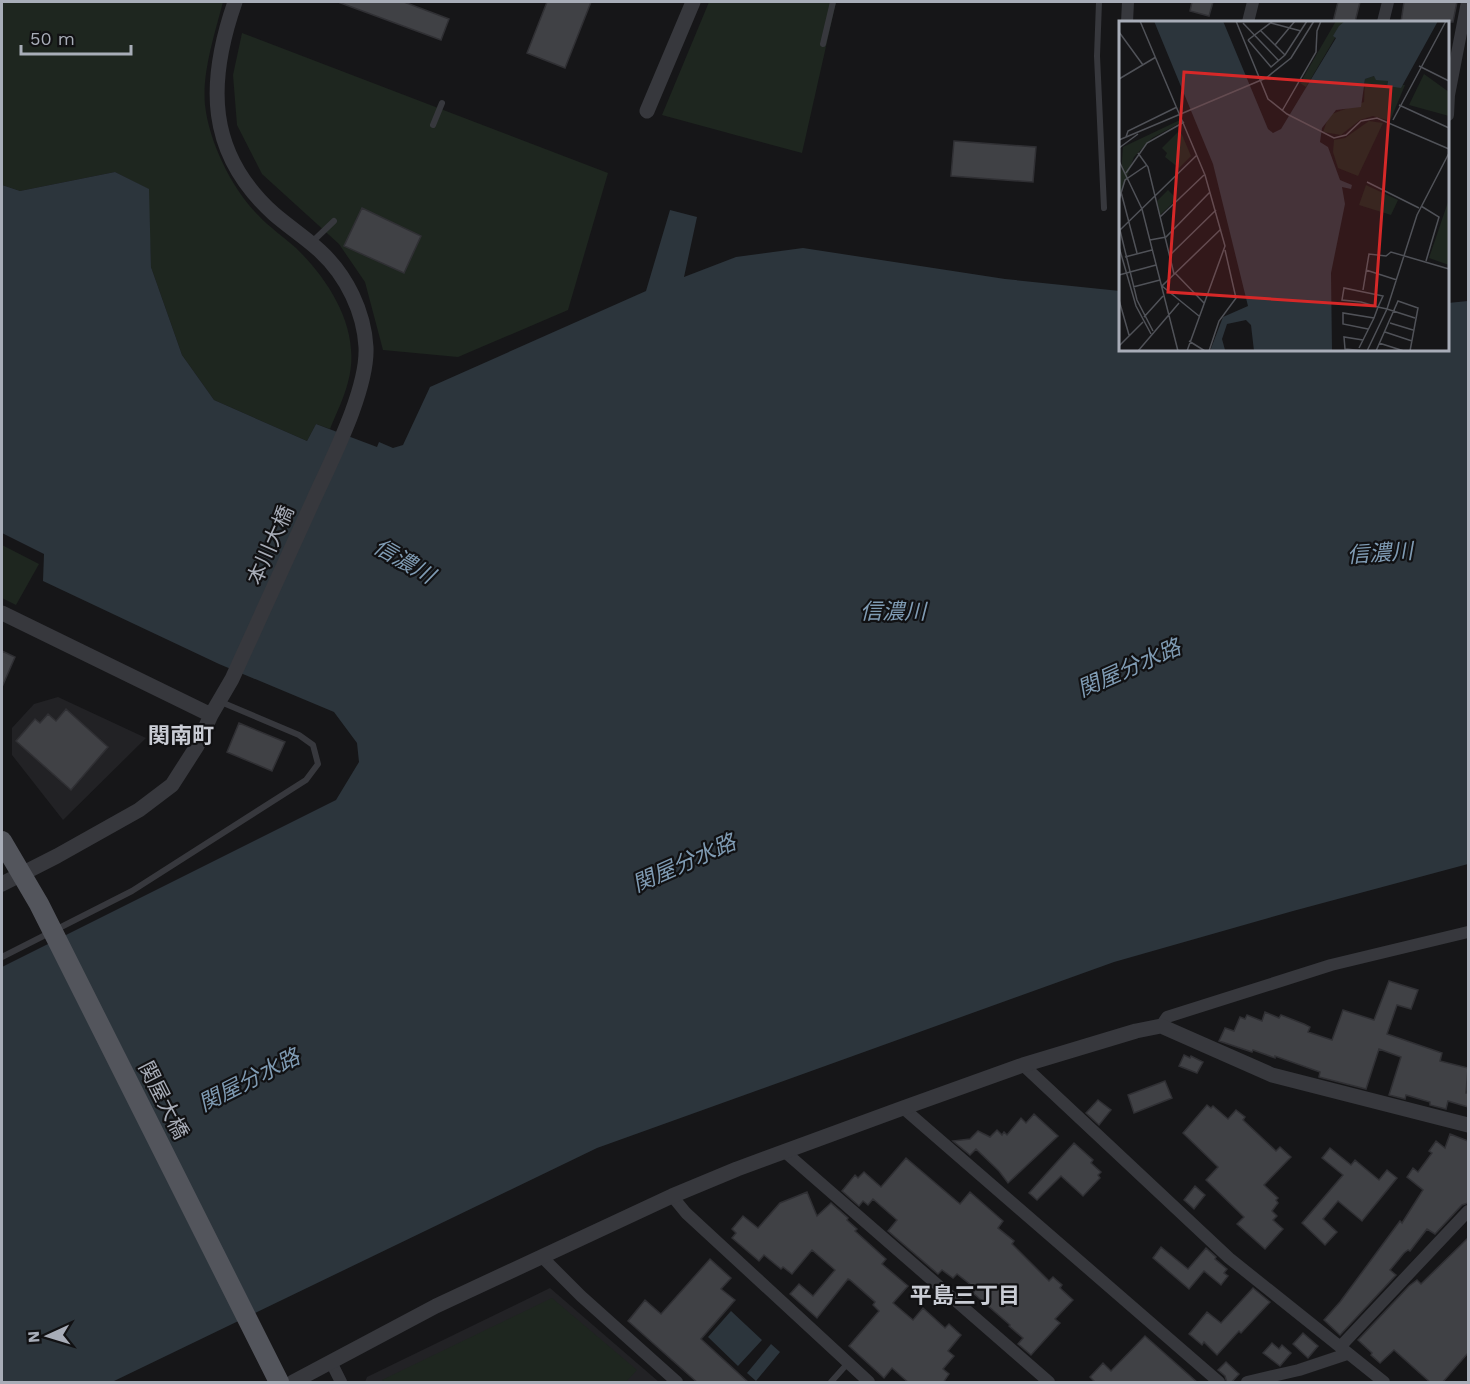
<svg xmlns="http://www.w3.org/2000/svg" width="1470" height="1384" font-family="'Work Sans','Noto Sans JP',sans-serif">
<rect width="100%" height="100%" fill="#161618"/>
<path fill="#222225" d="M58,697L146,738L63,820L12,755V728L34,704Z
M550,1288L659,1382H365L367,1377Z"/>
<path fill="#1e261f" d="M2,2H223C215,33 202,72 205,105C209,142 232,189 258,215C269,227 284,237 296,248C331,282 362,332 348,382C344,398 336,414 330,429L316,424L307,441L214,400L182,355L151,267L148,189L115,172L20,191L2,185Z
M709,2H836L802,153L662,115Z
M242,33L608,173L568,310L458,357L383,350L365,282L339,244L262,174L237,125L233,75Z
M2,545L39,564L16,605L2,598Z
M552,1298L637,1370L626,1382H385L382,1380Z"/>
<path fill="#2c353c" d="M115,172L149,189L151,267L182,355L214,400L307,441L316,424L377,447L379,442L393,448L403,445L430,387L646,291L670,210L697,217L684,277L736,257L803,248L1005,279L1120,291V350H1448V303L1468,301V864L1293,911L1114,962L597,1148L112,1382H2V967L336,800L359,762L357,743L334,712L219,664L43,581L44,554L2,533V185L20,191Z
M731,1311L762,1340L738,1366L708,1337Z
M771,1344L780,1352L756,1381L747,1373Z"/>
<path fill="#404145" stroke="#303034" stroke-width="1.5" d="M338,2H404L449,19L441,40Z
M547,2H591L565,68L527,53Z
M1192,2H1213L1209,16L1190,11Z
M1338,2H1360L1355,22H1333Z
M1404,2H1457L1453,22H1401Z
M954,141L1036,147L1033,182L951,176Z
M362,208L421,236L404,273L344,246Z
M2,651L15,657L2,687Z
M66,709L108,747L71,790L16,741L35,719L40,723L48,714L56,721Z
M239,723L285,742L272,771L227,752Z
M1389,981L1418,990L1411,1009L1397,1005L1387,1034L1442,1053L1440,1061L1468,1068L1466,1093H1468V1107L1448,1101L1446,1109L1430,1105V1102L1406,1095L1405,1099L1389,1095L1401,1057L1379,1049L1366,1089L1319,1077L1320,1072L1275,1056V1058L1253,1050L1252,1052L1219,1041L1225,1028L1234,1031L1240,1017L1245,1019L1247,1015L1262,1021L1265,1012L1279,1018L1281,1015L1304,1024L1310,1027L1308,1032L1332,1040L1343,1010L1374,1020Z
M1184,1055L1190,1058L1191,1056L1203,1062L1197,1073L1179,1066Z
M1165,1081L1172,1098L1134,1113L1128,1095Z
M1098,1100L1111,1110L1099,1125L1086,1113Z
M1207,1105L1211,1108L1213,1106L1228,1119L1236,1110L1245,1117L1243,1120L1276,1151L1280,1147L1291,1157L1264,1185L1278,1198L1276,1200L1278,1203L1272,1211L1277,1216L1273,1220L1283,1229L1265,1249L1237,1224L1244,1217L1206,1180L1218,1167L1183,1133Z
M1034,1114L1058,1136L1008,1183L999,1171L976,1149L970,1155L953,1141L970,1139L978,1131L990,1137L997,1130L1002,1135L1004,1132L1007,1135L1021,1118L1026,1123Z
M1450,1134L1468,1141V1203L1462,1205L1435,1234L1427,1229L1410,1251L1408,1250L1404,1253L1390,1270L1396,1275L1340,1335L1324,1320L1340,1302L1400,1221L1402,1223L1423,1190L1407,1177L1413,1168L1418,1172L1432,1153L1429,1151L1436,1141L1445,1148Z
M1074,1143L1093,1160L1091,1163L1101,1172L1098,1175L1100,1178L1083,1196L1061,1176L1037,1200L1029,1193Z
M1330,1148L1351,1165L1355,1160L1379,1180L1387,1170L1397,1178L1362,1221L1338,1201L1323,1219L1337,1232L1325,1245L1302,1223L1343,1175L1322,1158Z
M906,1158L960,1204L970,1192L1003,1221L998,1228L1014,1241L1012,1244L1049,1281L1053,1277L1062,1285L1060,1288L1073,1300L1055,1319L1060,1323L1031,1355L1018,1344L1023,1338L1009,1326L1010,1325L973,1293L976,1289L957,1274L953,1278L942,1270L938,1274L888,1231L897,1220L873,1199L868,1205L863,1201L859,1206L842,1191L855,1175L858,1178L864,1172L881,1187Z
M1195,1186L1205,1195L1194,1209L1184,1200Z
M807,1192L817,1216L831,1203L848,1218L847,1220L857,1229L855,1231L886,1259L882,1264L908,1286L893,1303L913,1320L923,1308L945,1328L949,1324L961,1335L948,1351L954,1356L943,1369L949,1374L943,1383H909L892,1368L884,1378L849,1346L879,1311L873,1305L875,1302L850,1280L848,1279L817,1318L790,1294L799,1284L813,1296L835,1270L812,1250L792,1274L783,1267L781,1269L764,1255L759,1261L732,1238L736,1233L732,1229L743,1216L758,1228L780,1203Z
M1468,1238V1353L1442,1383H1431L1394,1350L1380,1363L1371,1355L1372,1353L1358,1340L1409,1286L1417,1280L1421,1284Z
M1161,1247L1188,1269L1206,1248L1216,1257L1215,1259L1227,1269L1224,1273L1228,1276L1221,1285L1204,1271L1189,1289L1153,1258Z
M710,1259L731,1278L721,1289L735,1300L701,1339L749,1383H698L628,1321L645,1300L661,1314Z
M1253,1288L1270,1302L1241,1333L1239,1331L1217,1355L1204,1342L1202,1345L1189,1334L1207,1312L1221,1323Z
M1303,1333L1318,1346L1308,1358L1293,1344Z
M1145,1336L1198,1383H1096L1090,1377L1103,1363L1111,1371Z
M1272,1343L1279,1349L1282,1345L1291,1353L1280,1366L1263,1353Z
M1226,1362L1239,1374L1231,1383H1227L1225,1376L1218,1370Z"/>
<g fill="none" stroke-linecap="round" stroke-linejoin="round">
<path stroke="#37383d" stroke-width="6" d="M1099,2L1097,56L1104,208
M823,44L833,2
M433,125L442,103
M311,243L334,221
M2,957L132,891L306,780L318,764L313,745L299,735L221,702
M831,1382L848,1363"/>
<path stroke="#37383d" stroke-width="12" d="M1127,22L1128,2
M1248,22L1253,2
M1383,22L1388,2
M1448,115L1449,95L1467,2
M1161,1026L1167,1017L1331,965L1468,932
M1023,1065L1229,1258L1384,1382
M903,1108L1219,1382
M785,1152L1049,1382
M672,1196L686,1213L869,1382
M542,1257L581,1296L677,1382
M1340,1347L1468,1211
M331,1362L341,1382
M1247,1382L1299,1370L1347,1354"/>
<path stroke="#37383d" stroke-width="15" d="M647,111L693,2
M2,613L211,715
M2,884L57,856L139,810L172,785L197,746L211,715L232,679C259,620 286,561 313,501C331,461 368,390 366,347C364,312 347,276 320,251C306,238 289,227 274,214C206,153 207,82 235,2
M293,1382L436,1306L672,1196L737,1169L903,1108L1023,1065L1136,1031L1161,1026L1272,1075L1468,1125"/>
<path stroke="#53555c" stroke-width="20" d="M2,841L39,904L279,1382"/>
</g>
<g text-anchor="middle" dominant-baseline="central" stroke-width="4.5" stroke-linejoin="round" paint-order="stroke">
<g font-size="21" fill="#a8adb8" stroke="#111113">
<text transform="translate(270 545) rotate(-66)">本川大橋</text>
<text transform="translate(164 1100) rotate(63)">関屋大橋</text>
</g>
<g font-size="22" font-style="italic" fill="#7f9bb3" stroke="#111113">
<text transform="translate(1380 553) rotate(-4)">信濃川</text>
<text transform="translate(404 561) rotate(30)">信濃川</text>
<text x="893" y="611">信濃川</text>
<text transform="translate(1129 668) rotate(-24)">関屋分水路</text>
<text transform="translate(684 863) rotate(-24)">関屋分水路</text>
<text transform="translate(249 1080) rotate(-27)">関屋分水路</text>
</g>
<g font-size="22" font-weight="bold" fill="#c9ccd4" stroke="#111113">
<text x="181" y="735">関南町</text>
<text x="965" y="1295">平島三丁目</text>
</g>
</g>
<g transform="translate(1119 21)">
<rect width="330" height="330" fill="#161618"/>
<path d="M217,0H226L187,66L181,62ZM305,53L330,71V95L290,84ZM255,55L269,60L268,64H286L271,100L254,95L241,99L222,114L204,111L210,94L245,81L246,58ZM61,99V102L33,117L15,136L0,178L4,126ZM250,100L264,102L239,155L219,147L214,131L215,119L226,117ZM61,109L72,135L60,147L46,136L48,132L43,127ZM247,164L279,179L272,194L240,184ZM49,169L58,178L41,194L38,180ZM330,178V244L310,237Z" fill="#1e261f"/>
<path d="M35,0H104L149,108L154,112L162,108L217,17L214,15L220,5L226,0H319L282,67L268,65L269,60L257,59L255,55L246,58L242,86L217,89L203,107L201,121L209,126L221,159L233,164L232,168L223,166L226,183L212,252L213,330H135L132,304L127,299L108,303L103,318L106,329L91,330L104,296L129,285L94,143Z" fill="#2c353c"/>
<path fill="none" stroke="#505258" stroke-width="1.5" d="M21,0L86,154L106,225L68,330M117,0L149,78L168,93L215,117L227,114L242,100L258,97L330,128M124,2L160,40M152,2L182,10M141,9L166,34M0,11L24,44M129,19L152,46L166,34L188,0M129,19L154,0M156,24L176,0M300,45L330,60M0,58L37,36M280,84L330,107M163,90L197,31L198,10L202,0M274,99L327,0M7,116L9,110L58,86M0,119L147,57L172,37L195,0M0,127L19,113M19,132L29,146L55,253M0,140L23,188L59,330M7,152L28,122L65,101M248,161L300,187M2,171L18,232M0,179L6,159L28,144M302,185L320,196L307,240M41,196L85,154M0,205L18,279L34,310M1,209L78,134M31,219L47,216L91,171M0,226L17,285L32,313M51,234L97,189M6,236L33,229M247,249L278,259M56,252L85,282M0,254L37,244M14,266L41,259M244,269L250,233L267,235L272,231L330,248M0,279L10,314M80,295L43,265L102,208M25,296L44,275M271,302L294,309M249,308L224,303V292L255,297M266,311L293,320M244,319L225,316L226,328L247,330M70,320L86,330M260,322L285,330M0,325L24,301M240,327L255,297L259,286L264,275L225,267L223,279L242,281L259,286L268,288L296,297M19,330L60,282M90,330L100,300L117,277L106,229M248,330L268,288L298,194L330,132M257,330L279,280L299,287L291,330"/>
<path fill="#d62828" fill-opacity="0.15" stroke="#d62828" stroke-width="3" d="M65,51L272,66L256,285L49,271Z"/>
<rect width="330" height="330" fill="none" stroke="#a8adb8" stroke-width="3"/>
</g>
<rect width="1470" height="1384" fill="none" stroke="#a8adb8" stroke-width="6"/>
<g transform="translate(48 1336) rotate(266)" stroke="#111113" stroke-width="4.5" paint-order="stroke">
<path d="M0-4.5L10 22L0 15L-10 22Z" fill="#a8adb8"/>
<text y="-9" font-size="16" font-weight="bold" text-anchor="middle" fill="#a8adb8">N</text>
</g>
<path d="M21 45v9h110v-9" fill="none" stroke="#a8adb8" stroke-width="3"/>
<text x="30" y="45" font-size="18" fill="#a8adb8" stroke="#111113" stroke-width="4.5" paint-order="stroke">50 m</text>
</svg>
